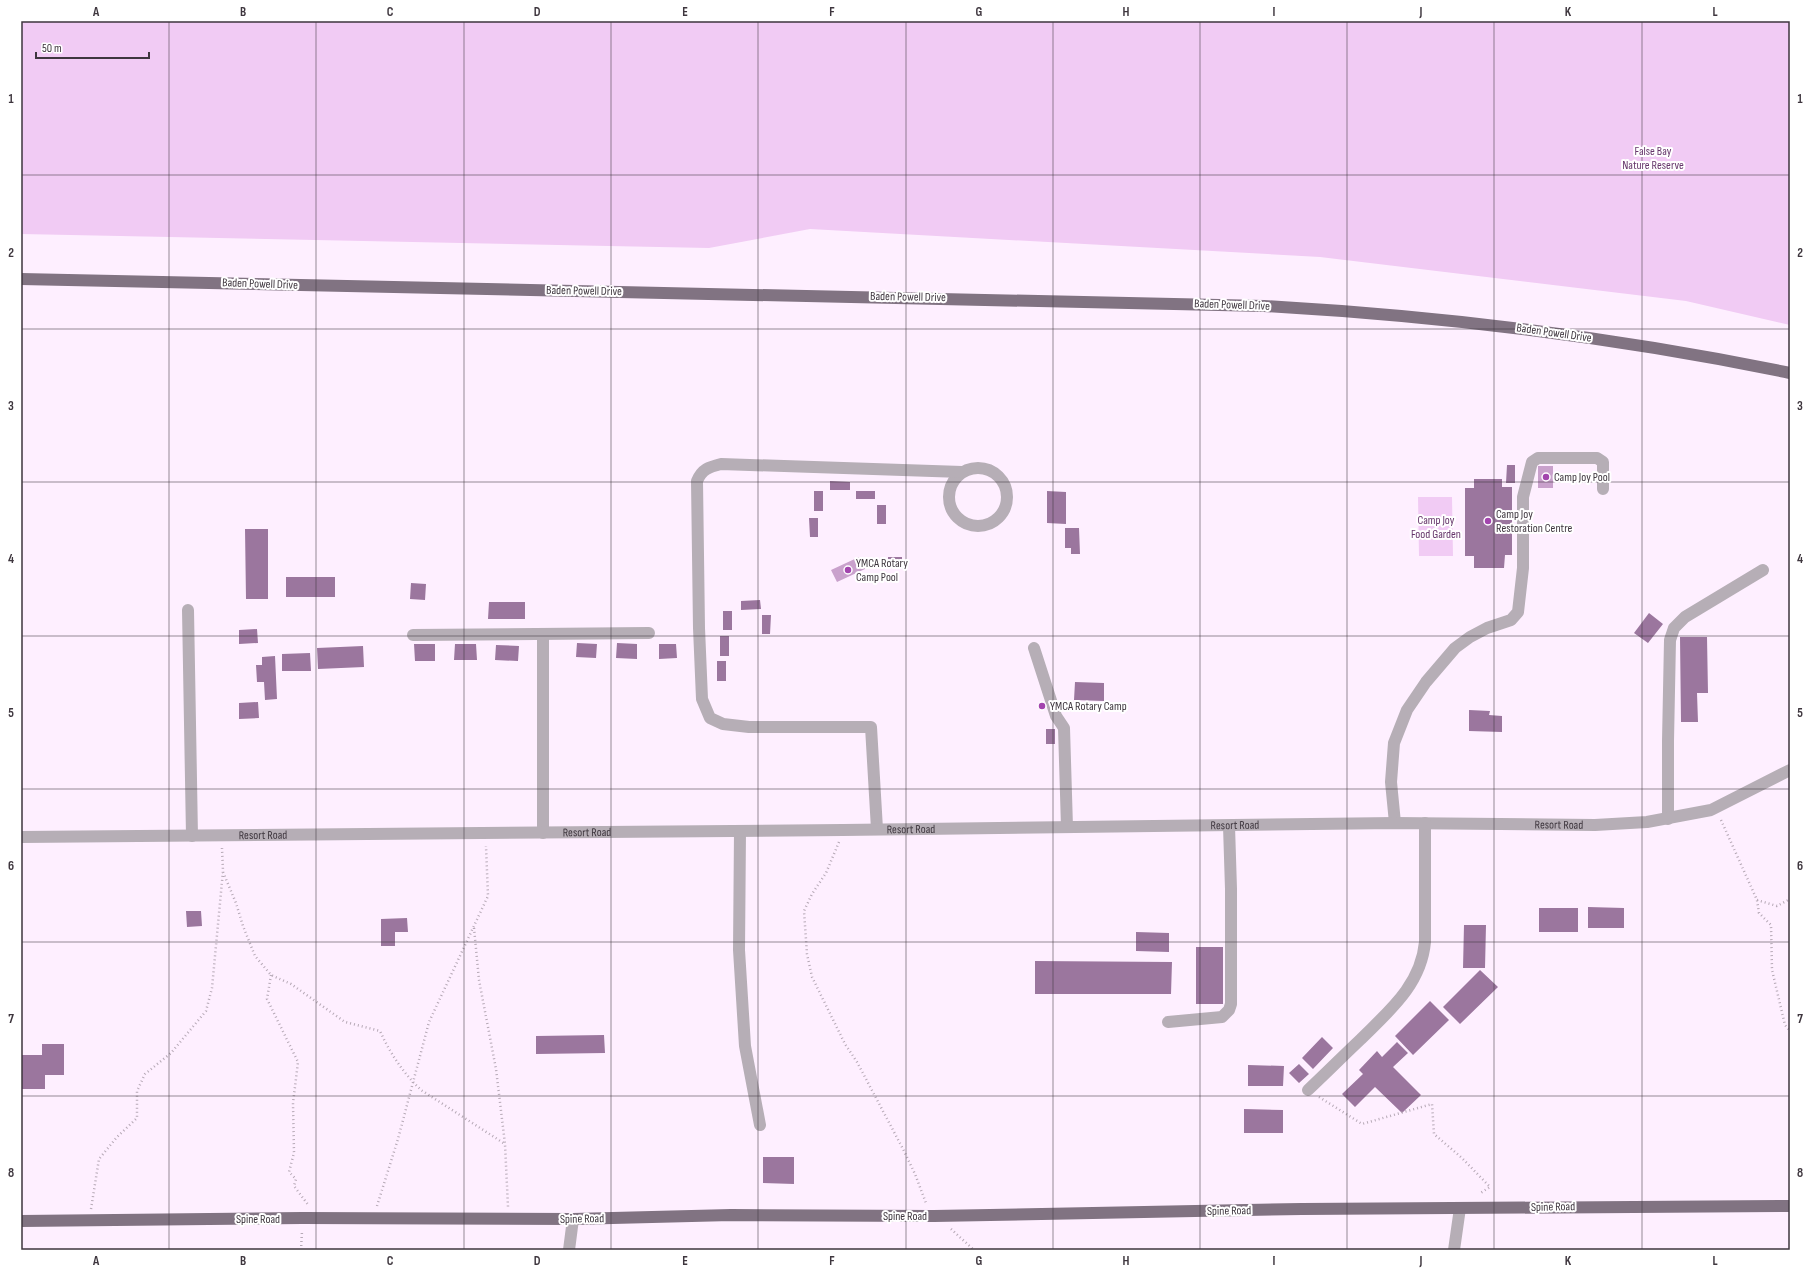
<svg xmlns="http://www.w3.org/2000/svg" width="1811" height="1271" font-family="'Sofia Sans Condensed',sans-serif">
<rect width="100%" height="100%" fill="#feefff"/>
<path fill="#f1cbf4" d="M21,21H1790V325L1686,301L1320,257L810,229L709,248L21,234Z
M1418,497H1452L1453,556H1419Z"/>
<path fill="#c9a1cc" d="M1538,466H1553V488H1538Z
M859,557L865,569L837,582L831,570Z"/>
<path fill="#9b769e" d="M1507,465H1515V483H1506Z
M1474,479H1502V487H1512V555H1505L1504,568H1474V556H1465V488H1474Z
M830,481L850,482V490H830Z
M814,491H823V511H814Z
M856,491H875V499H856Z
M1047,491L1066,492V524L1047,523Z
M877,505H886V524H877Z
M809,518H818V537H810Z
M1065,528H1079L1080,554H1071V548H1065Z
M245,529H268V599H246Z
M888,557H902V567H888Z
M286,577H335V597H286Z
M411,583L426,584L425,600L410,599Z
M760,600L761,609L741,610V601Z
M489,602H525V619H488Z
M723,611H732V630H723Z
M1649,613L1663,624L1648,643L1634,633Z
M762,615H771L770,634H762Z
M257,629L258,643L239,644V630Z
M720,636H729V656H720Z
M1680,637H1707L1708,693H1697L1698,722H1681Z
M577,643L597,644L596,658L576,657Z
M617,643L637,644V659L616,658Z
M414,644H435V661H415Z
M455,644H476L477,660H454Z
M659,644H676L677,658L659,659Z
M496,645L519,646L518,661L495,660Z
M363,646L364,667L318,669L317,648Z
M310,653L311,671H282V654Z
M275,656L277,699L265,700L264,682H257L256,665H262V657Z
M717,661H726V681H717Z
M1075,682L1104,683V701L1074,700Z
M258,702L259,718L239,719V703Z
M1469,710L1490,711L1489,715L1502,716V732L1469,731Z
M1046,729H1055V744H1046Z
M1588,907L1624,908V928H1588Z
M1539,908H1578V932H1539Z
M186,911H201L202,926L187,927Z
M407,918L408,932H395V946H381V919Z
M1464,925H1486L1485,968H1463Z
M1136,932L1169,933V952L1136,951Z
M1196,947H1223V1004H1196Z
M1035,961L1172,962L1171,994H1035Z
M1480,970L1498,987L1460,1024L1443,1007Z
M1430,1001L1449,1020L1413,1055L1395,1036Z
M604,1035L605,1053L536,1054V1036Z
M1322,1037L1333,1048L1313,1069L1302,1058Z
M1397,1042L1408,1053L1393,1067L1421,1095L1402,1113L1375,1087L1355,1107L1342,1094L1363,1074L1359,1070L1377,1051L1382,1057Z
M42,1044H64V1075H45V1089H21V1055H42Z
M1299,1064L1309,1074L1299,1083L1289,1073Z
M1248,1065L1284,1066L1283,1086H1248Z
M1244,1109L1283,1110V1133H1244Z
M763,1157H794V1184L763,1183Z"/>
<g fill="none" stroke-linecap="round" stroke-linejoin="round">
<path stroke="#b6a9b6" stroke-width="2.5" stroke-dasharray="1 3" stroke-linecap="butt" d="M1721,820L1757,900L1759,913L1771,925L1772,970L1785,1025L1790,1031
M839,842L826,873L812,894L804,911L807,954L812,977L845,1044L857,1062L903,1149L915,1174L926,1203
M223,872L236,903L243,926L255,956L271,975L291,984L345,1022L380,1031C390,1053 403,1073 421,1090L505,1144
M1757,900L1777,906L1790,899
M474,928L479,980L496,1069L505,1144L508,1207
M271,975L267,999L298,1062L293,1103L294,1153L289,1172L296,1179L294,1186L309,1206
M1319,1097L1362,1124L1432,1104L1434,1134L1462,1158L1490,1187L1479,1194
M377,1206L398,1139L429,1022L488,896L486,846
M91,1209L99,1159L117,1137L137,1118V1091L145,1074L171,1053L206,1011L212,988L223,871L222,848
M951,1229L974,1250
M301,1250L302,1231"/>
<g stroke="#b6aeb6" stroke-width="12">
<circle cx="978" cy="497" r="29"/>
<path d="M188,610L192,836"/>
<path d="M543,634V833"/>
<path d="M413,635L649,633"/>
<path d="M1034,648L1056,716L1064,728L1067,827"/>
<path d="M1668,819V741L1670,640L1674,628L1685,617L1763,570"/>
<path d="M1395,823L1391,782L1394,743L1407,710L1426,682L1455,648L1470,637L1487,628L1511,620L1518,612L1523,568V497L1532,462L1538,458H1597L1603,462V489"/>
<path d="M877,829L871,727H749L723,724L710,718L702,699L699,628L697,481C702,469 709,467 721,464L962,472"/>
<path d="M740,831L739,950L745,1046L760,1125"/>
<path id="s1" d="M21,837L843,830L1395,823L1595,825L1647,822L1711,810L1790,770"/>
<path d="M1168,1022L1222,1017L1229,1010L1231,1004V889L1229,826"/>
<path d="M1308,1090C1326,1073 1343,1056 1361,1039C1389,1011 1421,985 1425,942V823"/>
<path d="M569,1250L573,1219"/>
<path d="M1454,1250L1460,1208"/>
</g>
<path stroke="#817382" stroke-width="12" d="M21,279L1264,306C1441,316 1616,337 1790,373
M21,1221L302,1218L573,1219L731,1215L934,1216L1302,1209L1790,1206"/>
</g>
<path fill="none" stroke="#3e363e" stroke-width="1" stroke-opacity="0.55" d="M169,21V1250M316,21V1250M464,21V1250M611,21V1250M758,21V1250M906,21V1250M1053,21V1250M1200,21V1250M1347,21V1250M1494,21V1250M1642,21V1250M21,175H1790M21,329H1790M21,482H1790M21,636H1790M21,789H1790M21,942H1790M21,1096H1790"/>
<g fill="#a345ae" stroke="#fff" stroke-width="1.5">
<circle cx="1546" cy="477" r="4"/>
<circle cx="1488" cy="521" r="4"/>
<circle cx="848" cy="570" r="4"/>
<circle cx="1042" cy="706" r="4"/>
</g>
<g text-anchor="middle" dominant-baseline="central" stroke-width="4" stroke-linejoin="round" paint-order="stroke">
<g font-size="12" fill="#65356a" stroke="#fff">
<text x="1653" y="151">False Bay<tspan x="1653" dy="14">Nature Reserve</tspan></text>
<text x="1436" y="520">Camp Joy<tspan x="1436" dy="14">Food Garden</tspan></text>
</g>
<g font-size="12" fill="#3e363e" stroke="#fff">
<text transform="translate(260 284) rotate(2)">Baden Powell Drive</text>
<text transform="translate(584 291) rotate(1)">Baden Powell Drive</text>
<text transform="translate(908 297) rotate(1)">Baden Powell Drive</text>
<text transform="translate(1232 305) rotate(2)">Baden Powell Drive</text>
<text transform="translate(1554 333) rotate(8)">Baden Powell Drive</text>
<text stroke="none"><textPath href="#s1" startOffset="1538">Resort Road</textPath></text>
<text stroke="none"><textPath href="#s1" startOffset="1214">Resort Road</textPath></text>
<text stroke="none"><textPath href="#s1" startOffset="890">Resort Road</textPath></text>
<text stroke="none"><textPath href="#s1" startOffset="566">Resort Road</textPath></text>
<text stroke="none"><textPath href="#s1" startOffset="242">Resort Road</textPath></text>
<text transform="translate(1553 1207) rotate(-1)">Spine Road</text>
<text transform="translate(1229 1211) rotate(-1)">Spine Road</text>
<text x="905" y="1216">Spine Road</text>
<text x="258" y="1219">Spine Road</text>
<text transform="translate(582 1219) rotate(-1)">Spine Road</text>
</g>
<g font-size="12" fill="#3e363e" stroke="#fff" text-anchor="start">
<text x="1554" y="477">Camp Joy Pool</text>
<text x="1496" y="514">Camp Joy<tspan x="1496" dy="14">Restoration Centre</tspan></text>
<text x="856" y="563">YMCA Rotary<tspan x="856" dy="14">Camp Pool</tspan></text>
<text x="1050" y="706">YMCA Rotary Camp</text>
</g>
</g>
<rect width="1811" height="1271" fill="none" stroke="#ffffff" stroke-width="44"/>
<path d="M36 52v6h113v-6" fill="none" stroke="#3e363e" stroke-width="2"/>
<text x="42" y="52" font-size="12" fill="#3e363e" stroke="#ffffff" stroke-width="3" paint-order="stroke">50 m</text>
<rect x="22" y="22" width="1767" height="1227" fill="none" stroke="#3e363e" stroke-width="1.5"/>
<g font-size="13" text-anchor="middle" font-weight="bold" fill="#3e363e">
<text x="96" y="16">A</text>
<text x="243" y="16">B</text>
<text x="390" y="16">C</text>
<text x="537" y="16">D</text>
<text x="685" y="16">E</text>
<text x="832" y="16">F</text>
<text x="979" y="16">G</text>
<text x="1126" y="16">H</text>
<text x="1274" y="16">I</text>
<text x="1421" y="16">J</text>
<text x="1568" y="16">K</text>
<text x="1715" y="16">L</text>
<text x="11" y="103">1</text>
<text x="1800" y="103">1</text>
<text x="11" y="257">2</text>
<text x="1800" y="257">2</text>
<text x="11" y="410">3</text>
<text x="1800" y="410">3</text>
<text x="11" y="563">4</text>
<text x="1800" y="563">4</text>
<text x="11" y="717">5</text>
<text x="1800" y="717">5</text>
<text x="11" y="870">6</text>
<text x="1800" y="870">6</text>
<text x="11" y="1023">7</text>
<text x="1800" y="1023">7</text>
<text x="11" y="1177">8</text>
<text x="1800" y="1177">8</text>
<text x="96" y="1265">A</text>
<text x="243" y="1265">B</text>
<text x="390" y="1265">C</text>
<text x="537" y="1265">D</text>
<text x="685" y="1265">E</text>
<text x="832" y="1265">F</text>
<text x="979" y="1265">G</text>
<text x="1126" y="1265">H</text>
<text x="1274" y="1265">I</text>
<text x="1421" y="1265">J</text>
<text x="1568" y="1265">K</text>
<text x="1715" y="1265">L</text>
</g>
</svg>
